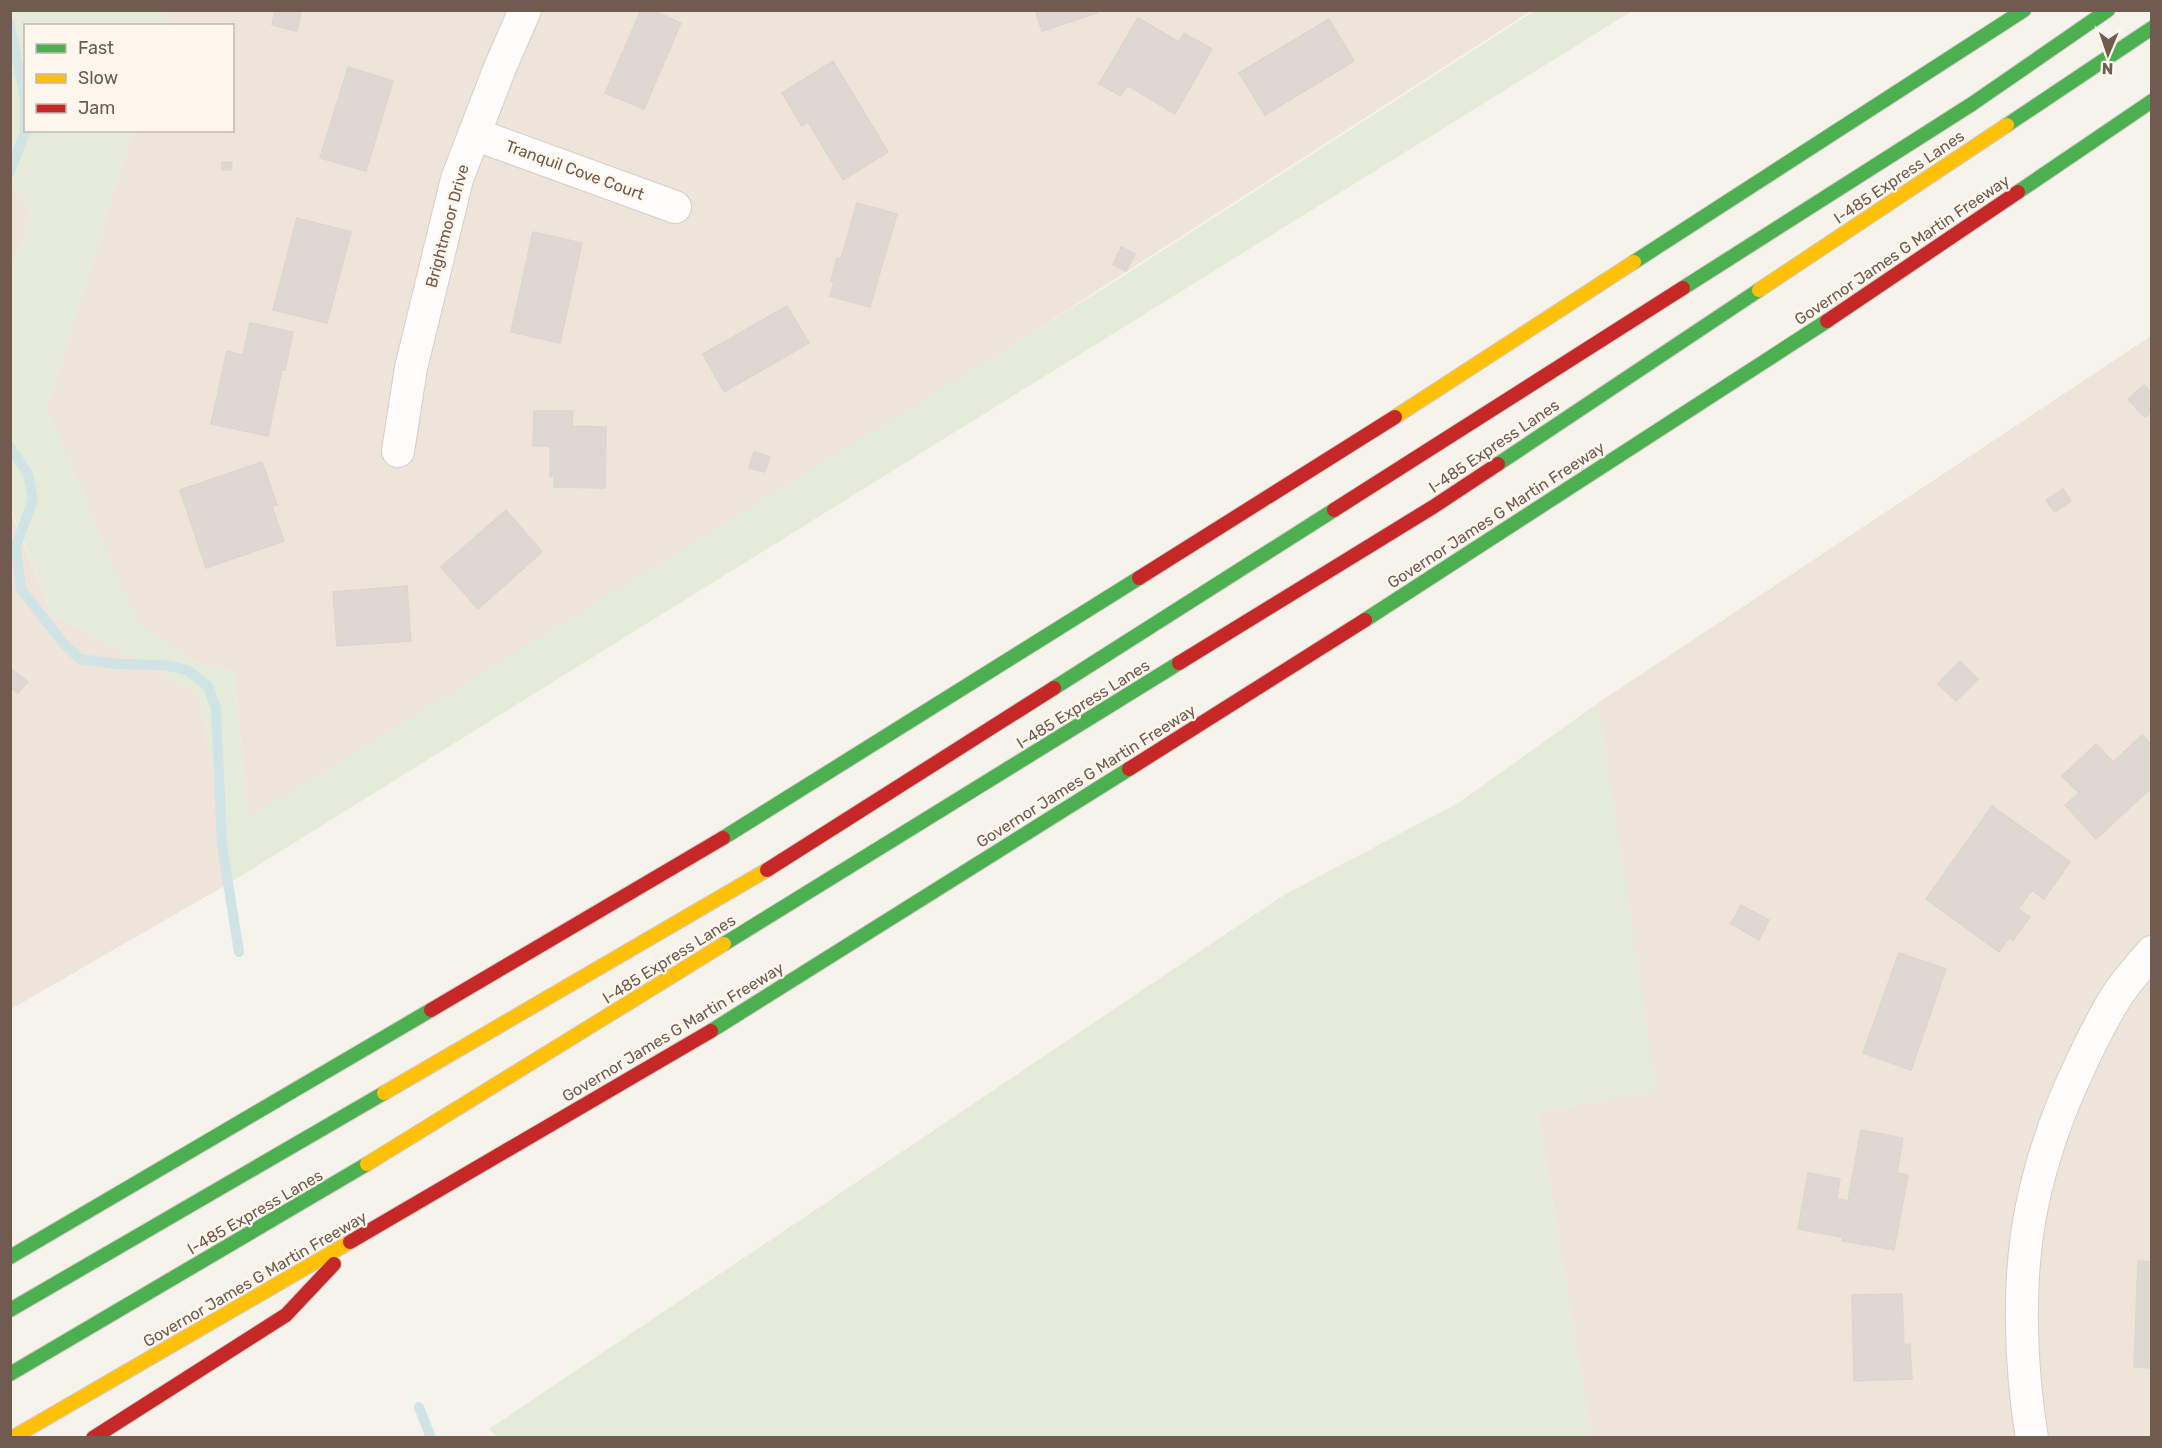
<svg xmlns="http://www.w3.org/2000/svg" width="2162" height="1448" font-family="Rubik,sans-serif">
<rect width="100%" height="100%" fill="#f6f2ec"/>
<path fill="#eee4da" d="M164,11H1531L943,390L248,819L234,671L197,663L135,619L47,408L133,131L232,130V26L166,25Z
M11,181L30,214L11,272Z
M2151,336V1437H1591L1538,1113L1656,1090L1598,703Z
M10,509L51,613L199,694L231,882L11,1009Z"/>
<path fill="#e4ebd8" d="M11,10L164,11L166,25L26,26V130L133,131L47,408L135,618L197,663L234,671L248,818L1109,285L1534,11H1632L231,882L199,694L51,613L11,509V272L30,214L11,181Z
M1598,703L1657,1090L1538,1113L1591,1437L499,1438L489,1429L1284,895L1460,802Z"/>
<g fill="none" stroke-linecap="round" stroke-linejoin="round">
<path stroke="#d0e3e5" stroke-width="10" d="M10,25L25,98V132L10,172
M10,447L28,474L33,499L16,547L21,589L63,643L80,659L117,664L164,665L187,670L208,686L216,708L222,845L239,952
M419,1407L431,1438"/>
</g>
<path fill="#dfd8d2" stroke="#ded5cf" stroke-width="1.5" d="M275,10L301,12L297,31L272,25Z
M641,10H652L681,23L644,109L605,93Z
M1035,10H1096L1097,13L1042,31Z
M1138,18L1179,42L1184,33L1212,49L1175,114L1127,85L1121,96L1099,84Z
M1329,19L1354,61L1265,115L1239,73Z
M833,61L888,152L843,180L808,122L802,126L782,93Z
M348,67L393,81L366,171L320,158Z
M222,162H232L231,170H222Z
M857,203L897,214L870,307L830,296L834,282L831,281L837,258L841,259Z
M297,218L351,232L327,323L273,310Z
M533,232L582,243L560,343L511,332Z
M1121,247L1135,254L1126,271L1113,265Z
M787,306L809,343L724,392L703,354Z
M250,323L293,332L285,370L282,369L268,436L211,424L227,351L243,355Z
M2144,385L2152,394V411L2145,417L2128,399Z
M534,411H573L572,426L606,427L605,488L554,487V476H550V446H533Z
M754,452L770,457L765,472L749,468Z
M262,462L277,505L272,506L284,541L206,568L180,490Z
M2063,489L2071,501L2055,512L2046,500Z
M506,510L542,552L478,609L441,567Z
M407,586L411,641L337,646L333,592Z
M1960,661L1978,679L1956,701L1938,684Z
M12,670L28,682L18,693L10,687V672Z
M2142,735L2152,745V787L2096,839L2065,805L2079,793L2062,776L2096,744L2113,762Z
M1992,806L2070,862L2044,899L2032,890L2018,909L2030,917L2013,940L2010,937L1999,952L1926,899Z
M1741,905L1769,920L1759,940L1731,924Z
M1899,953L1946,969L1911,1070L1863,1053Z
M1861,1130L1903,1138L1897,1173L1908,1175L1894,1250L1842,1241L1844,1233L1842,1232L1841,1237L1798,1229L1808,1173L1840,1179L1837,1199L1848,1201Z
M2138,1261L2152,1262V1368L2134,1367Z
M1902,1294L1904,1345L1910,1344L1912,1379L1854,1381L1852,1295Z"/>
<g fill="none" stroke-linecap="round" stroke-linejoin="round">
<defs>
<path id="street" d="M474,134L675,207
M398,451L411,368L457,179L499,70L525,10
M2032,1438C2020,1365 2017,1278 2032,1206C2042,1158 2058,1112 2079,1068C2091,1042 2104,1015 2120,991C2129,978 2141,965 2152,952"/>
<path id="fast" d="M2007,125L2152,28
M2018,192L2152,101
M1634,262L2024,10
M1683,288L1972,104L2108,10
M1498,464L1759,290
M1365,620L1827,321
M1054,688L1334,510
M723,838L1139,578
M724,944L1179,663
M711,1031L1129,769
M10,1257L431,1010
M10,1310L384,1093
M10,1374L367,1164"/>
<path id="slow" d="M1759,290L2007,125
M1395,417L1634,262
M384,1093L767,870
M367,1164L724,944
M12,1438L350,1242"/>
<path id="jam" d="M1827,321L2018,192
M1334,510L1683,288
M1139,578L1395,417
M1179,663L1433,507L1498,464
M1129,769L1365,620
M767,870L1054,688
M431,1010L723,838
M350,1242L711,1031
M93,1438L286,1315L334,1264"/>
</defs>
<use href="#street" stroke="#d5cfca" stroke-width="34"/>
<use href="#fast" stroke="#d4ccc7" stroke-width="16"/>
<use href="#slow" stroke="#d4ccc7" stroke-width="16"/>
<use href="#jam" stroke="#d4ccc7" stroke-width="16"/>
<use href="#street" stroke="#fefdfc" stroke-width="32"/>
<use href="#fast" stroke="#4caf50" stroke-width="14"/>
<use href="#slow" stroke="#ffc107" stroke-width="14"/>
<use href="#jam" stroke="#c62828" stroke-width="14"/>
</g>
<g text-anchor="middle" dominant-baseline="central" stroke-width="4.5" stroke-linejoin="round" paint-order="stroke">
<g font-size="16" fill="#715a4f" stroke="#fdf7ee">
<text transform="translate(575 170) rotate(20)">Tranquil Cove Court</text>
<text transform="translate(1899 177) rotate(-34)">I-485 Express Lanes</text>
<text transform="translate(447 226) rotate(-75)">Brightmoor Drive</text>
<text transform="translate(1902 250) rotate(-34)">Governor James G Martin Freeway</text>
<text transform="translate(1494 446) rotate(-34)">I-485 Express Lanes</text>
<text transform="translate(1496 515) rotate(-33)">Governor James G Martin Freeway</text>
<text transform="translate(1083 704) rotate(-32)">I-485 Express Lanes</text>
<text transform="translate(1086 776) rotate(-32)">Governor James G Martin Freeway</text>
<text transform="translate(669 959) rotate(-32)">I-485 Express Lanes</text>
<text transform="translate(673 1032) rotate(-31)">Governor James G Martin Freeway</text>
<text transform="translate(255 1212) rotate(-30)">I-485 Express Lanes</text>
<text transform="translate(255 1279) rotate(-30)">Governor James G Martin Freeway</text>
</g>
</g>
<rect width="2162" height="1448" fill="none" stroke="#715a4f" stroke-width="24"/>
<rect x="24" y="24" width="210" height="108" fill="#fdf7ee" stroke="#c5b8ae" stroke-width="1.5"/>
<rect x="36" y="44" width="30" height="9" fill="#4caf50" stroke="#c5b8ae" stroke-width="1.5"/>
<text x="78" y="54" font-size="18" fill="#715a4f">Fast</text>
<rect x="36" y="74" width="30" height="9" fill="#ffc107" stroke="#c5b8ae" stroke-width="1.5"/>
<text x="78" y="84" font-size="18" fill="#715a4f">Slow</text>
<rect x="36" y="104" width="30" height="9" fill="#c62828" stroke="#c5b8ae" stroke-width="1.5"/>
<text x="78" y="114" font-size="18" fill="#715a4f">Jam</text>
<g transform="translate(2108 54) rotate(182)" stroke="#fdf7ee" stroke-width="4.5" paint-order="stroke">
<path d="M0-4.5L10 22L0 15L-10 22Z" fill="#715a4f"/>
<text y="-9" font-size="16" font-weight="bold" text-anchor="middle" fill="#715a4f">N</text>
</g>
</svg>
